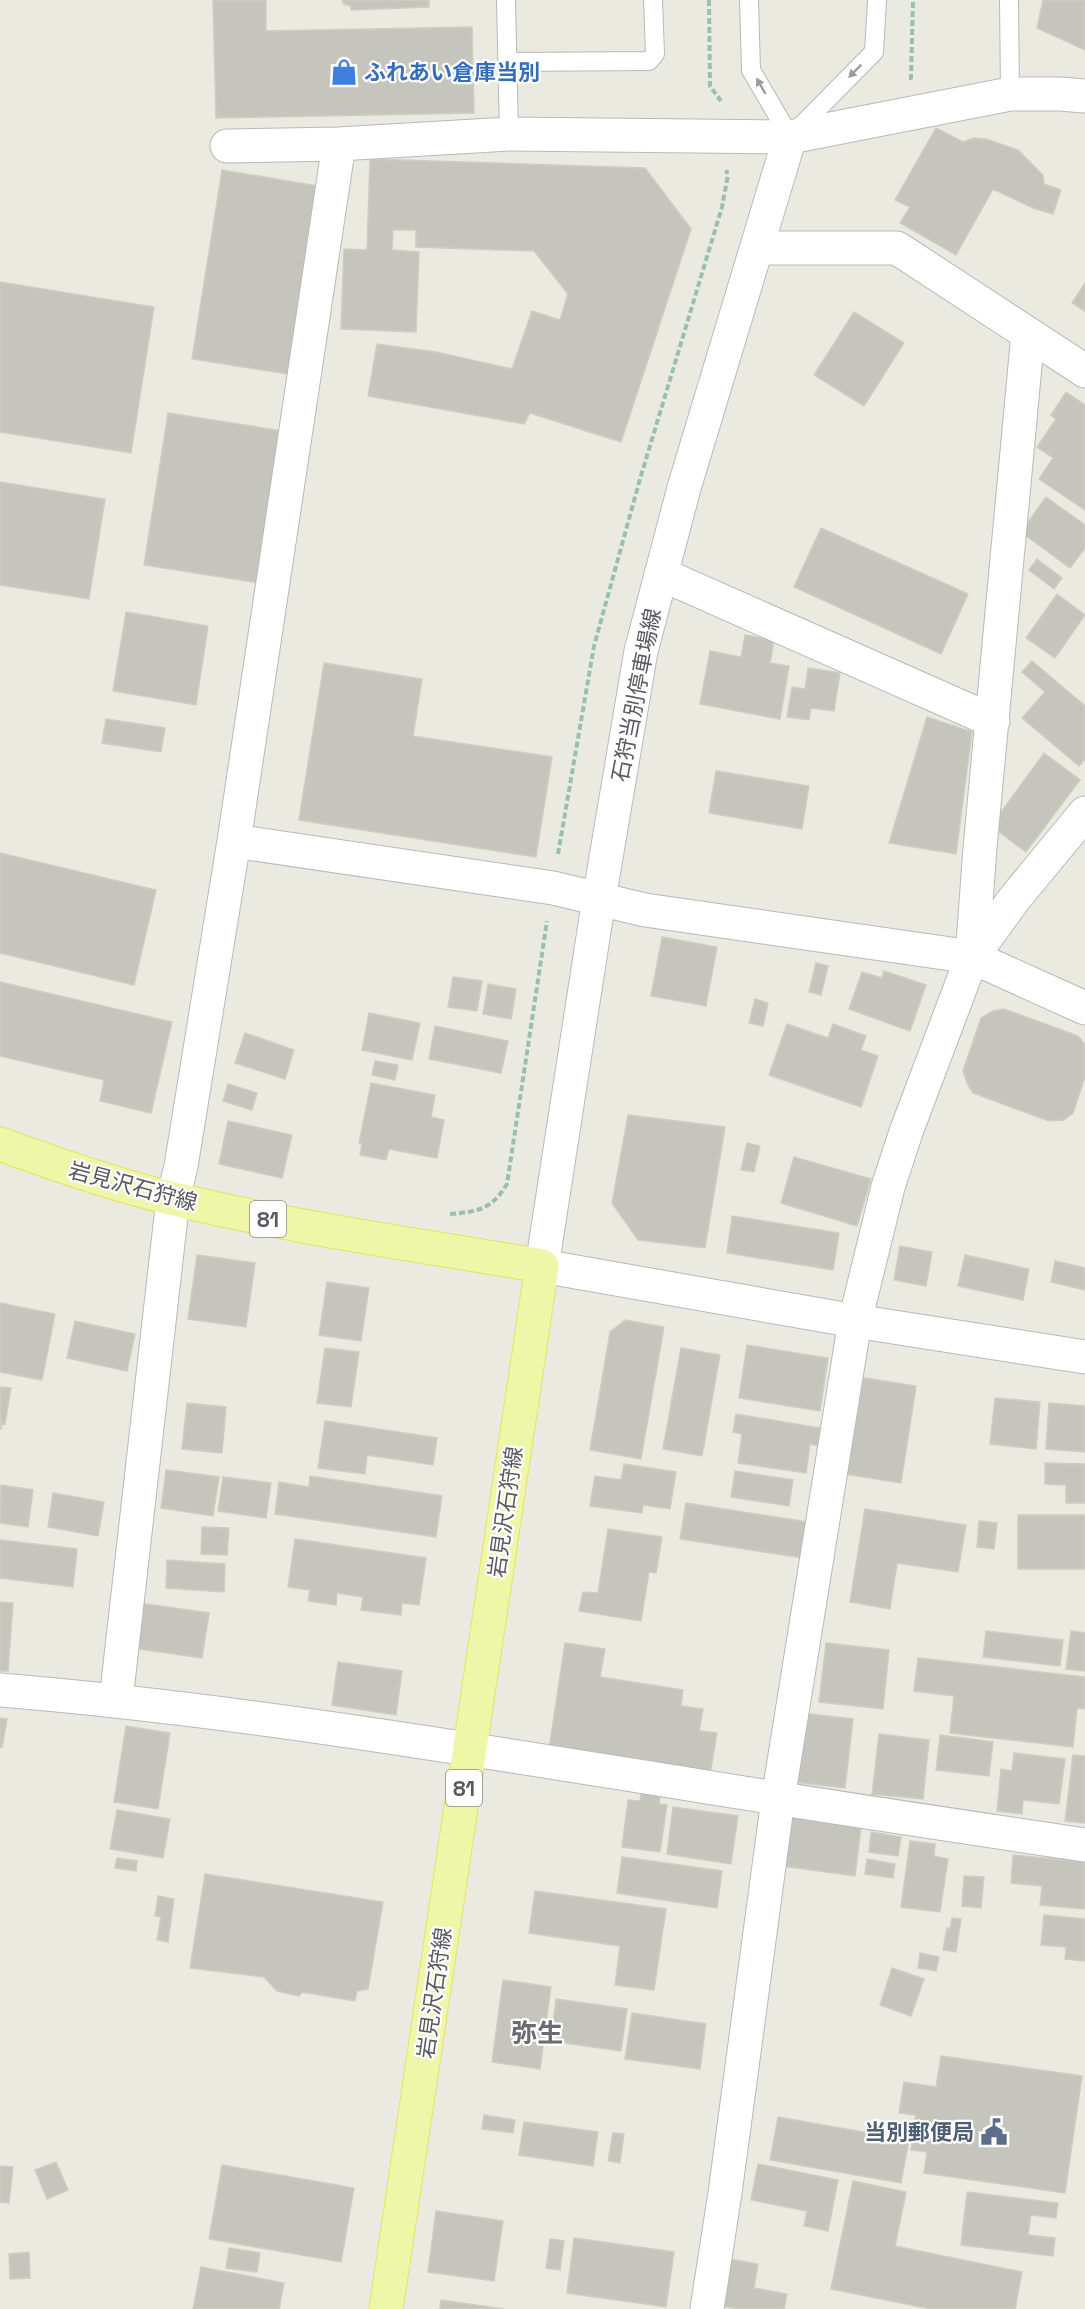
<svg xmlns="http://www.w3.org/2000/svg" width="1085" height="2309" font-family="'Space Grotesk','Noto Sans JP',sans-serif">
<rect width="100%" height="100%" fill="#eaeae0"/>
<path fill="#c6c5bd" stroke="#cecebf" stroke-width="1.5" d="M213,0H266V31L472,27L474,113L216,118Z
M342,0H429V7L351,10V6L344,4Z
M1043,0H1085V50L1037,28Z
M936,128L963,142L974,138L986,139L1018,150L1043,175L1044,184L1061,190L1053,214L1033,208L993,189L956,255L900,223L910,207L895,200Z
M370,159L645,168L691,229L621,442L530,413L524,424L368,396L377,344L436,352L512,369L532,311L560,320L568,294L534,251L416,247V230H393L392,250L419,252L416,332L341,329L344,249L367,250Z
M222,170L324,187L294,375L192,359Z
M0,282L154,307L131,453L0,432Z
M1085,283V311L1072,303Z
M854,312L904,343L864,406L814,375Z
M1066,392L1085,405V510L1039,479L1053,458L1037,447L1056,419L1051,415Z
M168,413L289,432L265,584L144,565Z
M0,482L105,499L89,599L0,585Z
M1046,497L1085,525V548L1070,568L1021,532Z
M821,528L968,594L941,654L794,587Z
M1037,559L1062,578L1054,589L1029,570Z
M1057,594L1085,615L1055,658L1026,638Z
M126,612L208,626L196,705L113,691Z
M745,635L774,640L770,663L789,666L780,719L700,704L710,651L741,657Z
M1032,661L1085,706V759L1079,766L1022,718L1045,692L1022,672Z
M324,663L422,679L413,736L552,757L536,857L299,820Z
M808,668L840,673L834,711L811,708L809,720L787,717L792,687L805,689Z
M927,717L972,732L956,854L889,843Z
M106,719L165,728L161,752L102,743Z
M1044,753L1080,780L1026,852L991,826Z
M716,771L809,786L802,829L709,813Z
M0,853L156,890L134,985L0,953Z
M662,937L717,947L706,1006L651,996Z
M816,963L828,966L821,995L809,992Z
M884,971L926,985L910,1031L849,1009L862,972L882,978Z
M453,977L482,981L477,1011L448,1007Z
M0,982L172,1022L151,1113L100,1101L104,1080L0,1056Z
M488,984L516,989L511,1019L483,1014Z
M755,999L768,1003L763,1026L749,1023Z
M1004,1009L1078,1036L1085,1045V1077L1073,1113L1064,1120L1049,1121L973,1093L967,1083L963,1071L981,1018L993,1011Z
M369,1013L420,1023L412,1060L362,1050Z
M787,1024L828,1038L833,1024L866,1036L861,1050L878,1056L861,1107L769,1075Z
M435,1026L508,1041L501,1073L429,1059Z
M245,1033L294,1050L285,1079L235,1063Z
M375,1061L398,1065L395,1080L372,1075Z
M371,1083L435,1095L431,1117L444,1120L437,1158L389,1149L386,1160L360,1155L362,1143H359Z
M228,1084L257,1093L252,1110L223,1101Z
M628,1115L725,1127L705,1248L638,1240L612,1203Z
M228,1121L292,1135L282,1178L219,1164Z
M747,1143L760,1146L754,1172L741,1170Z
M794,1157L871,1179L857,1226L781,1203Z
M732,1216L839,1233L833,1270L727,1253Z
M900,1246L932,1252L926,1286L894,1280Z
M197,1255L255,1263L246,1327L188,1319Z
M965,1255L1029,1269L1023,1300L958,1286Z
M1055,1261L1085,1268V1290L1051,1282Z
M327,1282L369,1288L361,1341L319,1335Z
M0,1303L55,1314L42,1380L0,1372Z
M625,1320L664,1327L641,1459L590,1450L610,1332Z
M75,1321L135,1334L127,1371L67,1358Z
M747,1345L828,1358L820,1411L739,1398Z
M325,1348L359,1352L351,1407L317,1403Z
M681,1348L720,1355L702,1456L663,1449Z
M859,1377L916,1386L901,1483L844,1474Z
M0,1387L11,1388L5,1424L2,1423L1,1430Z
M995,1398L1040,1402L1036,1449L990,1444Z
M187,1403L226,1407L222,1453L182,1449Z
M1049,1403L1085,1406V1452L1046,1449Z
M736,1414L820,1428L818,1446L810,1444L806,1473L738,1463L742,1434L733,1432Z
M325,1421L437,1438L433,1465L367,1455L365,1474L318,1468Z
M1045,1463L1085,1464V1503H1066V1485L1045,1484Z
M624,1464L676,1472L670,1509L643,1505L642,1513L590,1506L595,1476L621,1480Z
M166,1470L219,1477L213,1516L161,1508Z
M735,1471L793,1480L789,1506L731,1497Z
M310,1476L442,1496L436,1537L275,1514L279,1482L309,1487Z
M223,1477L271,1483L266,1518L218,1511Z
M1,1485L33,1490L28,1527L0,1523Z
M53,1493L104,1502L98,1536L48,1527Z
M686,1503L808,1522L802,1558L680,1539Z
M865,1509L966,1525L958,1572L897,1563L890,1609L850,1602Z
M1018,1515H1085V1569H1018Z
M979,1521L997,1523L994,1549L977,1547Z
M202,1527L229,1528L227,1555L201,1554Z
M608,1529L662,1537L656,1573L649,1572L641,1621L579,1611L583,1592L598,1593Z
M295,1539L426,1558L419,1605L402,1603L401,1615L361,1610L363,1597L337,1593L336,1605L308,1601L310,1590L288,1587Z
M0,1540L77,1549L73,1587L0,1578Z
M167,1560L225,1564L224,1592L166,1588Z
M0,1602L13,1603L8,1671H0Z
M139,1603L209,1613L202,1658L132,1648Z
M986,1631L1063,1640L1060,1666L983,1657Z
M1071,1631L1085,1633V1671L1066,1669Z
M565,1643L605,1649L600,1677L683,1690L681,1706L703,1709L699,1731L717,1733L710,1774L549,1749Z
M826,1643L889,1650L883,1709L819,1702Z
M918,1658L1085,1677V1709L1077,1708L1073,1747L950,1733L954,1696L914,1691Z
M338,1662L402,1671L396,1715L332,1705Z
M801,1713L853,1719L845,1788L794,1782Z
M0,1718L7,1719L2,1747H0Z
M126,1726L170,1733L158,1809L114,1802Z
M879,1734L929,1740L923,1799L872,1794Z
M940,1735L993,1742L989,1776L936,1770Z
M1014,1753L1065,1759L1059,1804L1023,1800L1022,1814L997,1811L1001,1769L1012,1771Z
M1073,1755L1085,1756V1823L1065,1821Z
M641,1793L660,1796L659,1804L667,1805L660,1852L622,1847L628,1800L640,1801Z
M673,1807L738,1816L731,1864L667,1854Z
M117,1810L170,1819L163,1858L110,1849Z
M791,1817L861,1827L855,1876L783,1866Z
M871,1832L901,1837L898,1856L869,1852Z
M910,1841L935,1844L934,1856L948,1859L940,1912L901,1907Z
M1013,1855L1085,1862V1909L1040,1905L1042,1886L1011,1883Z
M622,1857L722,1871L717,1908L617,1893Z
M117,1858L137,1861L136,1871L115,1868Z
M867,1859L895,1864L893,1878L865,1874Z
M205,1874L383,1902L368,1989L357,1991L355,2001L302,1992L299,1996L277,1991L264,1977L190,1968Z
M964,1876L984,1877L981,1908L962,1906Z
M535,1891L666,1909L654,1990L615,1985L620,1946L529,1933Z
M158,1896L174,1899L168,1942L157,1940L161,1917L155,1916Z
M1044,1915L1085,1919V1961L1065,1959L1066,1947L1041,1945Z
M952,1918L961,1919L956,1952L943,1950L947,1928L950,1929Z
M920,1953L939,1957L936,1971L918,1968Z
M892,1968L924,1979L911,2016L880,2005Z
M503,1980L551,1987L540,2069L492,2062Z
M556,1999L627,2009L621,2051L551,2041Z
M632,2013L706,2024L700,2069L625,2059Z
M941,2056L1082,2076L1065,2193L924,2173L927,2152L911,2150L916,2115L899,2113L904,2082L936,2087Z
M484,2115L515,2120L513,2133L482,2129Z
M778,2117L909,2140L901,2183L770,2160Z
M524,2122L598,2132L593,2166L519,2155Z
M613,2133L624,2134L620,2163L608,2161Z
M56,2162L68,2190L47,2199L35,2170Z
M758,2164L838,2180L828,2231L804,2226L807,2211L751,2200Z
M222,2165L354,2188L341,2262L209,2239Z
M0,2166L13,2167L9,2203L0,2202Z
M853,2181L906,2192L895,2246L1022,2272L1015,2309H931L831,2289Z
M967,2192L1058,2203L1056,2218L1031,2215L1028,2235L1055,2238L1053,2256L961,2245Z
M436,2211L503,2221L494,2281L428,2272Z
M574,2238L674,2252L666,2307L567,2293Z
M550,2239L564,2241L560,2270L546,2268Z
M229,2248L260,2253L257,2272L226,2268Z
M29,2252L30,2278L10,2279L9,2254Z
M724,2258L758,2264L754,2288L787,2294L784,2309H738L717,2305Z
M201,2267L284,2283L279,2309H193Z
M441,2300L504,2309H440Z"/>
<g fill="none" stroke-linecap="round" stroke-linejoin="round">
<defs>
<path id="lane" d="M506,0L509,134
M749,0L751,70L790,137L874,52L877,0
M1009,0L1010,94
M507,62L649,61L655,54L653,0"/>
<path id="street" d="M227,146L339,144L509,134L790,137L1010,94H1060L1085,96
M758,248H897L1085,371
M661,574L993,721
M234,841L553,888L645,910L972,957L1085,1008
M972,957L980,848L1028,334
M542,1266L855,1321L1085,1357
M0,1690C229,1709 456,1747 682,1783C816,1805 951,1825 1085,1845
M116,1700L173,1199L181,1166L234,841L339,144
M707,2309L725,2193L778,1799L855,1321L888,1187L906,1132L972,957L1015,898L1085,813"/>
<path id="secondary" d="M542,1266L599,899L641,651L684,488L790,137"/>
<path id="primary" d="M0,1144C57,1165 115,1185 174,1199C295,1228 419,1245 542,1266L386,2309"/>
</defs>
<use href="#lane" stroke="#b8b8be" stroke-width="20"/>
<use href="#street" stroke="#b8b8be" stroke-width="35"/>
<use href="#secondary" stroke="#b9bac1" stroke-width="35"/>
<use href="#primary" stroke="#e4e360" stroke-width="35"/>
<path stroke="#99c0ae" stroke-width="4" stroke-dasharray="6 3" stroke-linecap="butt" d="M709,0L710,86L721,101
M909,78H911L913,0
M558,854L594,646L640,479L722,207L728,175L726,170
M450,1214C478,1212 492,1209 507,1184L547,921"/>
<use href="#lane" stroke="#fff" stroke-width="18"/>
<use href="#street" stroke="#fff" stroke-width="33"/>
<use href="#secondary" stroke="#fff" stroke-width="33"/>
<use href="#primary" stroke="#eef7a8" stroke-width="33"/>
</g>
<defs><path id="oneway-solid" d="M-6-.8H1V-3.2L6.5 0L1 3.2V.8H-6Z" transform="scale(1.5)"/></defs>
<g fill="#9b9ca0">
<use href="#oneway-solid" transform="translate(855 71) rotate(135)"/>
<use href="#oneway-solid" transform="translate(761 86) rotate(-120)"/>
</g>
<defs>
<symbol id="shop-bare" viewBox="-9 -9 18 18"><path d="M-5-2.5h2.3a2.7 3.5 0 0 1 5.4 0H5L5.5 6h-11ZM-1.5-2.5h3a1.5 2.3 0 0 0-3 0Z" fill="#3f7fe0" stroke="#fff" stroke-width="2.5" paint-order="stroke"/></symbol>
<symbol id="civic-bare" viewBox="-9 -9 18 18"><path d="M-.6-6.5H3V-4.5H.6V-3L4-1V1h2V6H-6V1h2V-1L-.6-3ZM-1.2 2.5V6h2.4V2.5Z" fill="#5c6f8a" stroke="#fff" stroke-width="2.5" paint-order="stroke"/></symbol>
</defs>
<g fill-rule="evenodd">
<use href="#shop-bare" x="325" y="53" width="38" height="38"/>
<use href="#civic-bare" x="975" y="2113" width="38" height="38"/>
</g>
<g text-anchor="middle" dominant-baseline="central" stroke-width="4.5" stroke-linejoin="round" paint-order="stroke">
<g fill="#fff" stroke="#8b8c90" stroke-width="1.5">
<rect x="250" y="1201" width="36" height="36" rx="4.5"/>
<rect x="446" y="1770" width="36" height="36" rx="4.5"/>
</g>
<g font-size="21" font-weight="bold" fill="#595a60">
<text x="268" y="1219">81</text>
<text x="464" y="1788">81</text>
</g>
<g font-size="22" font-weight="bold" fill="#366cbe" stroke="#fff" text-anchor="start">
<text x="364" y="72">ふれあい倉庫当別</text>
</g>
<g font-size="22" fill="#595a60" stroke="#fff">
<text transform="translate(636 695) rotate(-79)">石狩当別停車場線</text>
<text transform="translate(133 1186) rotate(15)">岩見沢石狩線</text>
<text transform="translate(505 1512) rotate(-82)">岩見沢石狩線</text>
<text transform="translate(434 1993) rotate(-82)">岩見沢石狩線</text>
</g>
<g font-size="22" font-weight="bold" fill="#4e5e75" stroke="#fff" text-anchor="end">
<text x="974" y="2132">当別郵便局</text>
</g>
<g font-size="26" font-weight="bold" fill="#6a6c72" stroke="#fff">
<text x="537" y="2033">弥生</text>
</g>
</g>
</svg>
